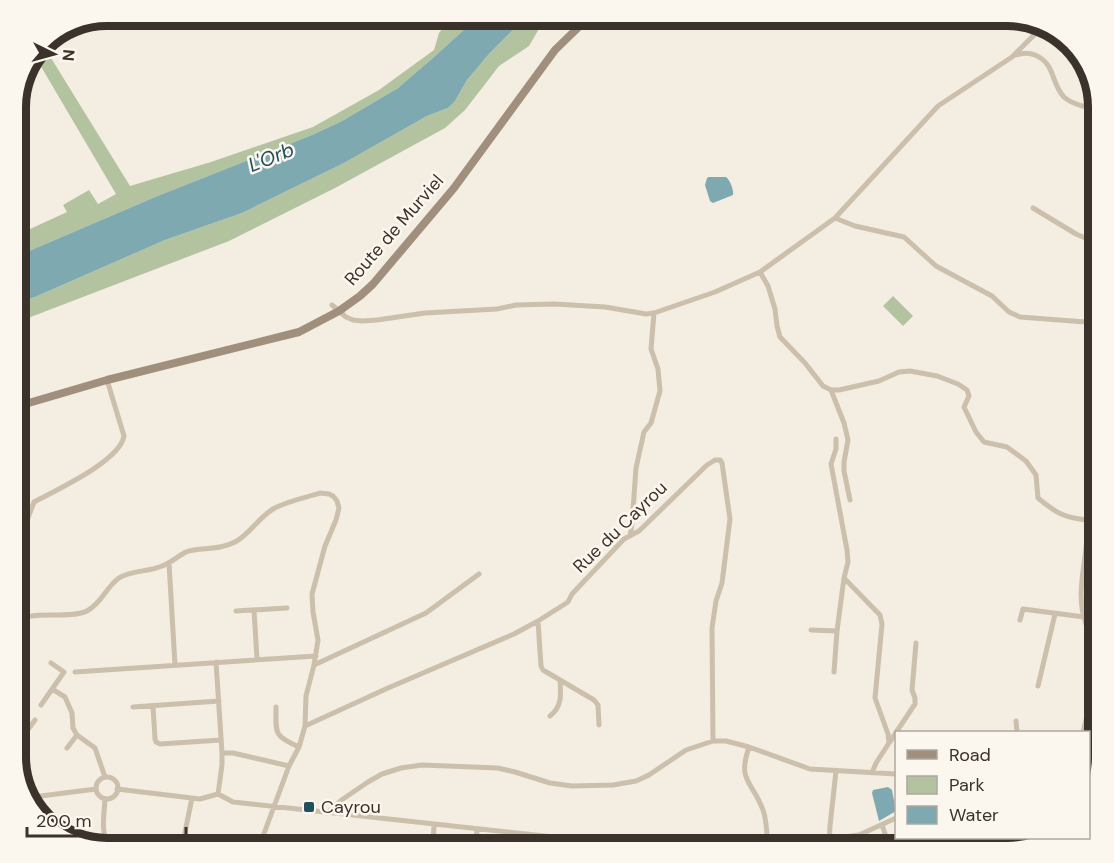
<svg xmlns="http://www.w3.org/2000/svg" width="1114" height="863" font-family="'DM Sans',sans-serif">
<rect width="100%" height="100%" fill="#f4ede1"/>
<path fill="#b3c3a0" d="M454,15H478L468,26L434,57L398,88L342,121L312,135L155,197L15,257V236L67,212L63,205L89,190L98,204L116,194L36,58L43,45L130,186L211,162L313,127L379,90L434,50L439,33Z
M528,15H547L529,46L499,66L465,110L445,128L335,188L229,241L15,323V302L35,297L165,240L242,213L344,163L427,116L448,108L455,101L467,80L489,54Z
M893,296L913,316L903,326L883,306Z"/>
<path fill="#7fa9b1" d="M478,15H528L489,54L467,80L455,101L448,108L427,116L344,163L242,213L165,240L35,297L15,302V257L155,197L312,135L342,121L398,88L434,57L468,26Z
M709,177H726C730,180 734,190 733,195L713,203L710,201L705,185L707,178Z
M888,787L892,790L896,811L879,821L872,793L873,790Z"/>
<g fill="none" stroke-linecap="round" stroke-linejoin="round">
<path stroke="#ccbfac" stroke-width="5" d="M1016,55C1022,53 1028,52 1035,55C1056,64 1050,82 1064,97C1073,106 1089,106 1099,113
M1033,208L1076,234L1099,244
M835,218L855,226L904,237L936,266L992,296L1009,312L1020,317L1099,323
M760,272L768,286L775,309L777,326L780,337L805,363L823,386L831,390H839L879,381L899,372L910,371L937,376L958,384L967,390L969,396L964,407L976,432L984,442L1007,447L1026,461L1036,475L1038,498C1056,513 1063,517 1086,520
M332,305L346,317L353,320L362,321L377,320L425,313L497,309L516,305L554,304L605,307L646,314L654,313L715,292L760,272L835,218L938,106L1012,57L1033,36L1043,28
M831,390L844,423L848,440L844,462V471L850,500
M836,439V449L831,464L847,550L848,562L844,578L880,615L882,624L875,698L888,734L889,743L876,763L872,773
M15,536L26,523L34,502C56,490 120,461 124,436L107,380
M630,536L632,524L636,468L644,432L651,423L660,391L658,369L651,349L654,313
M169,563L175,665
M254,610L257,659
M236,611L287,608
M1020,620L1023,609L1084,617
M538,621L541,666L543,670L594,700L598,705L599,725
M811,630L837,631
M15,633C17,629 18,623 20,620C27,611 72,619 87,611C102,603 106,587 119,578C131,570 149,572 162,566C171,563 178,556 186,552C201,547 218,551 235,542C250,534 258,518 273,509C287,501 305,498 320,493L329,494L333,496L337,501L339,508L336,520L325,546L312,594L313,612L318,640L314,665L306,696L305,726
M1099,649C1095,641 1089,632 1086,624C1075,595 1086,564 1087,535C1088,521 1086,507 1089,493C1091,482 1096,472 1099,462
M216,662L222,753V765L218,794
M314,665L426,613L479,574
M75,672L316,656
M834,672L837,631L844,578
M1038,686L1055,614
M52,689L65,697L72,713L73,728L77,735L95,748L105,777
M41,705L64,672L51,663
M153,706L155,739L156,742L160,744L221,740
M133,707L219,701
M276,707C276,733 273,736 299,747
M550,716C562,707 561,695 560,681
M1016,721L1017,732
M1083,732L1088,712L1099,689
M1088,734H1099
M889,743L915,704V698L912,690L916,643
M15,747L35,720
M749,747C737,782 752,780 763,810C767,821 767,836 768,848
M67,748L77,735
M222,753H233L289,766
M96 788a11 11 0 1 1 22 0a11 11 0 1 1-22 0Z
M117,789L200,799L218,794L233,802L600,842L644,848
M33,797L96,789
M105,799C104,818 100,831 110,848
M327,813L343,799L368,782L382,774L401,768L422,765L498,768L515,772L550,783L572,786L613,785L636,781L649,775L686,750L713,741H726L749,747L810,769L896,774
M882,825L890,848
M104,837L161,843L172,846
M901,838L905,848
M830,839L859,835L896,818
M1041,840L1042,838
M259,847L289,766L299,747L305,726L388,688L514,634L538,621L568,602L572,594L624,539L639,531L707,465L715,460H720L722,463L730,519L722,583L716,601L712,628L713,741
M165,848L181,842L184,837L192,798
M433,848L434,825
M476,848L477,829
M517,848L519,834
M829,848L830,826L836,771
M908,848L966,838"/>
<path stroke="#a08f7d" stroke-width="8" d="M15,407L107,380L299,332L339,311L360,296L373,284L454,188L555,50L591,15"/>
</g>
<rect fill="#20515d" stroke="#fbf6ee" stroke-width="2" x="303" y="801" width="12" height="12" rx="3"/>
<g text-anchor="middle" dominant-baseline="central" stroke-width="5" stroke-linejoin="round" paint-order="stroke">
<g font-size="18" fill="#3b322b" stroke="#fbf6ee">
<text transform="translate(394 230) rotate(-49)">Route de Murviel</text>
<text transform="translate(620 527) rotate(-44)">Rue du Cayrou</text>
</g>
<g font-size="18" fill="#3b322b" stroke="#fbf6ee" text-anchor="start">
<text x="321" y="807">Cayrou</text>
</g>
<g font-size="20" font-style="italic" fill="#20515d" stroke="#fbf6ee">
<text transform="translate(271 157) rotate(-22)">L'Orb</text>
</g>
</g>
<path d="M0 0H1114V863H0ZM107 26H1007A81 81 0 0 1 1088 107V757A81 81 0 0 1 1007 838H107A81 81 0 0 1 26 757V107A81 81 0 0 1 107 26Z" fill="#fbf6ee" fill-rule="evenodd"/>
<path fill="none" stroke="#3b322b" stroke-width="8" d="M107 26H1007A81 81 0 0 1 1088 107V757A81 81 0 0 1 1007 838H107A81 81 0 0 1 26 757V107A81 81 0 0 1 107 26Z"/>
<rect x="895" y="731" width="195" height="108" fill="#fbf6ee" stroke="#aea8a0" stroke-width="1.5"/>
<rect x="907" y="750" width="30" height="9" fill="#a08f7d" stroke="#aea8a0" stroke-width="1.5"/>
<text x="949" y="761" font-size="18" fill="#3b322b">Road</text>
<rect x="907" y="776" width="30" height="18" fill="#b3c3a0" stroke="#aea8a0" stroke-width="1.5"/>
<text x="949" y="791" font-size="18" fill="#3b322b">Park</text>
<rect x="907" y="806" width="30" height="18" fill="#7fa9b1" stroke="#aea8a0" stroke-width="1.5"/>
<text x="949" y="821" font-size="18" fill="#3b322b">Water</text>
<g transform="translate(54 54) rotate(95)" stroke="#fbf6ee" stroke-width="4.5" paint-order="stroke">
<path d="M0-4.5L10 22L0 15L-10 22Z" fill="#3b322b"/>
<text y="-9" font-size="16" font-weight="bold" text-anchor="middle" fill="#3b322b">N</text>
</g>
<path d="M27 827v9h159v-9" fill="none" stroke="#3b322b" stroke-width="3"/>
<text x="36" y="827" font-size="18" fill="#3b322b" stroke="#fbf6ee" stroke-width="4.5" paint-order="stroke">200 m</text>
</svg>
